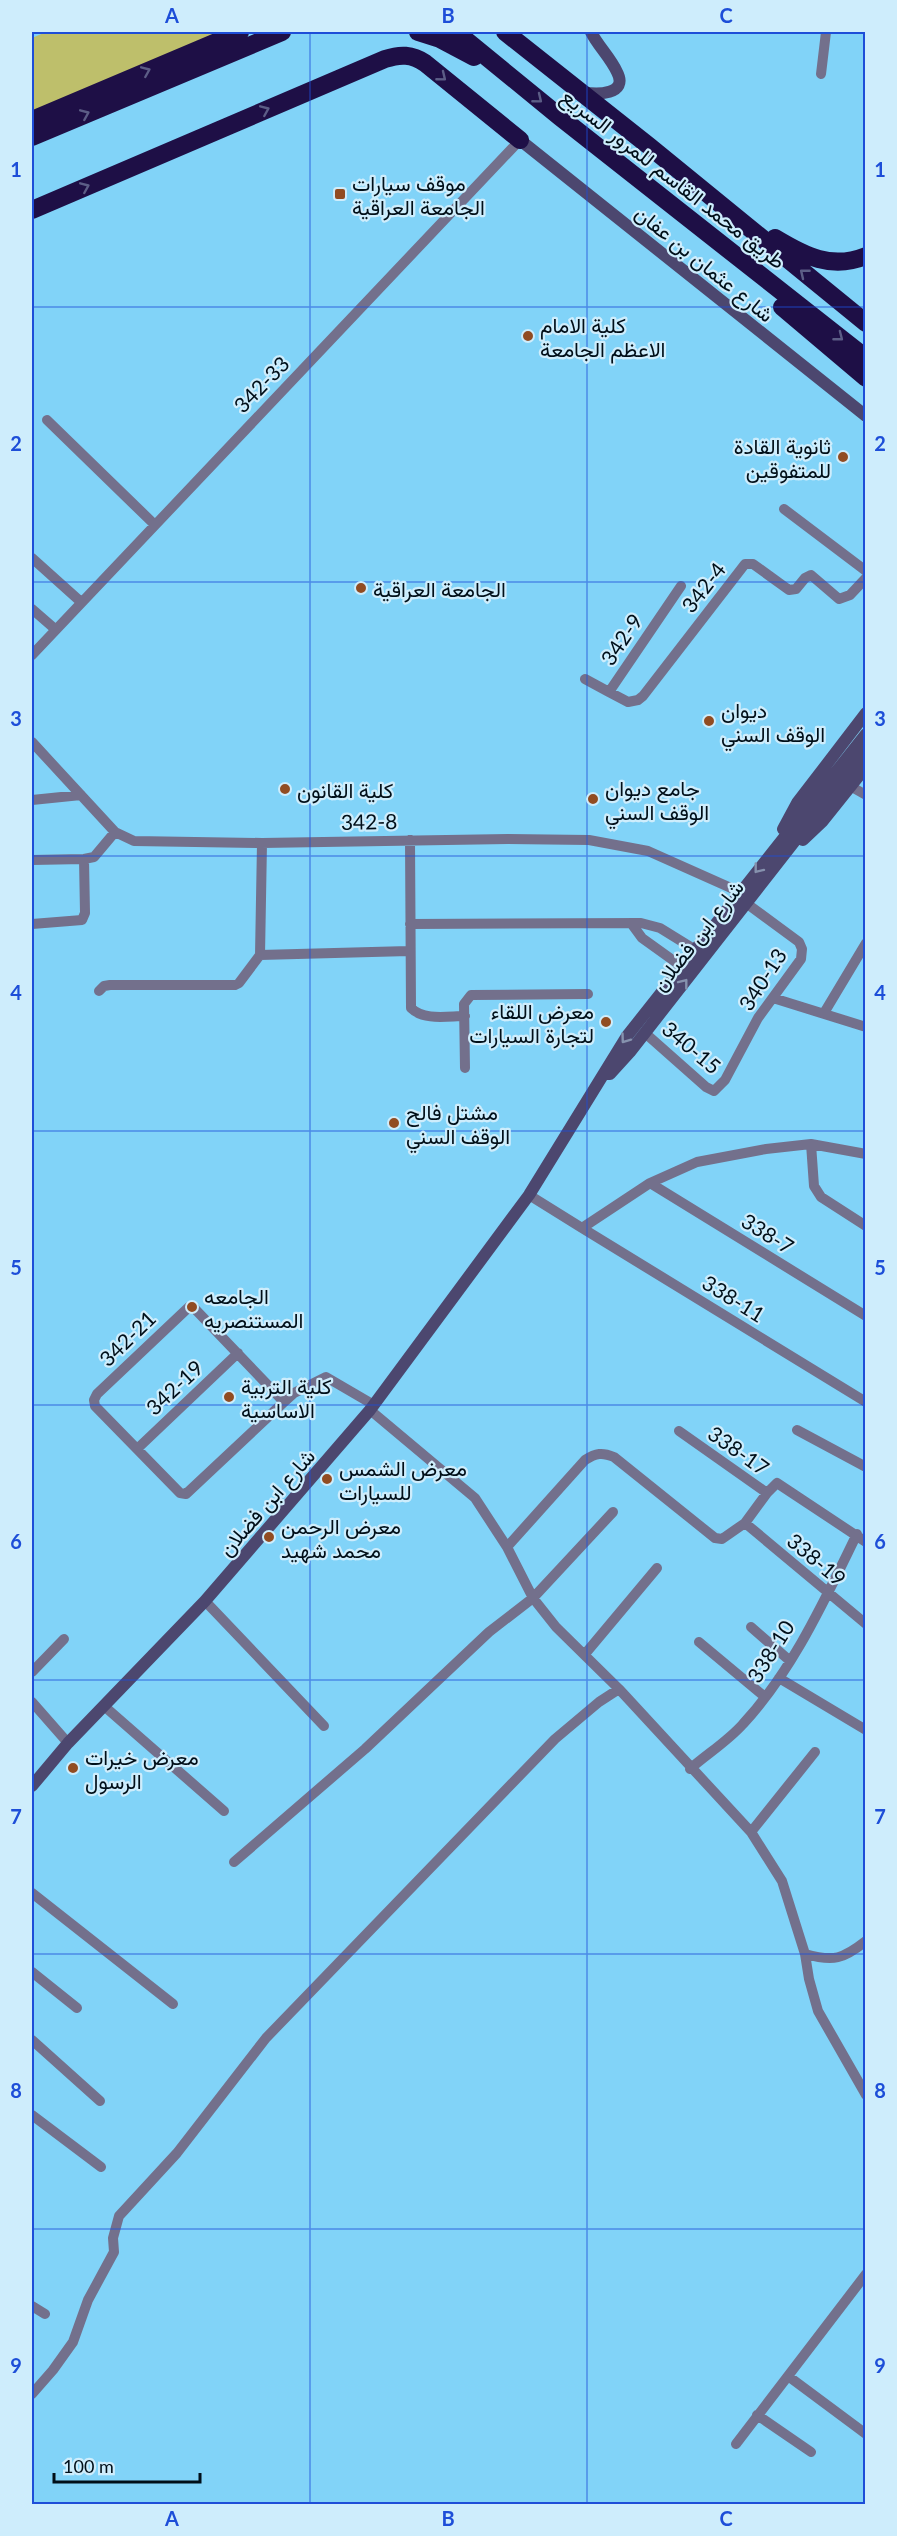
<svg xmlns="http://www.w3.org/2000/svg" width="897" height="2536" font-family="Lato,Vazirmatn,sans-serif">
<rect width="100%" height="100%" fill="#81d3f8"/>
<path fill="#bebf6b" d="M46,32H226L32,114V38Z"/>
<g fill="none" stroke-linecap="round" stroke-linejoin="round">
<path stroke="#73708c" stroke-width="10" d="M821,74L826,32
M47,420L155,525
M784,509L866,571
M32,558L81,602
M32,609L55,629
M32,655L520,140
M585,679L609,692L681,586
M609,692L628,702L638,700L643,696L745,564H753L789,590L796,589L805,578L811,575L839,599L850,595L866,578
M32,742L115,832L134,841L262,843L508,839L589,840L648,851L740,892
M850,786L866,795
M32,800L81,795
M410,840L411,1008C424,1021 448,1016 465,1016
M32,860L84,859L94,857L115,832
M631,923L642,938L681,966
M32,924L82,920L85,913L84,859
M410,924L641,923L660,928L694,949
M260,955L409,951
M99,991L104,986L110,985H235L239,983L260,955L262,843
M773,998L866,1027
M824,1013L866,943
M645,1033L706,1087L714,1091L725,1080L758,1018L801,959L802,949L799,942L746,903
M465,1068L464,1004L471,995L588,994
M811,1144L814,1186L821,1197L866,1226
M650,1183L866,1316
M529,1195L582,1228L650,1183L697,1162L766,1149L811,1144L866,1154
M582,1228L866,1402
M284,1402L194,1308L189,1307L97,1394L94,1400L95,1406L180,1493L186,1494L284,1402L294,1393L326,1377L374,1405
M370,1410L475,1498L507,1547L533,1598L556,1627L619,1689L751,1832L782,1881L805,1954L809,1979L818,2011L866,2095
M797,1430L866,1467
M679,1431L767,1493L777,1483L866,1542
M137,1449L238,1353
M745,1523L866,1624
M507,1547L585,1460C596,1453 602,1452 614,1457L715,1538L722,1539L745,1523L767,1493
M205,1601L324,1726
M751,1627L789,1660
M699,1642L765,1697
M585,1654L657,1568
M32,1672L64,1639
M779,1678L866,1730
M32,1702L68,1743
M104,1706L224,1811
M690,1769C707,1754 728,1741 743,1724C793,1670 825,1599 857,1534
M751,1832L815,1752
M234,1862L365,1749L489,1632L533,1598L613,1512
M32,1893L173,2004
M805,1954C834,1962 843,1959 866,1941
M32,1972L77,2008
M32,2040L100,2101
M32,2115L101,2167
M32,2306L45,2314
M788,2376L866,2434
M32,2394L53,2370L73,2342L88,2300L114,2252L113,2238L119,2216L177,2153L266,2038L555,1739L599,1702L619,1689
M757,2415L811,2452
M736,2444L866,2274"/>
<path stroke="#4c476f" stroke-width="12" d="M583,92C596,95 629,95 617,72C610,57 598,46 591,32
M520,140L866,416
M783,829L797,803L866,713
M803,840L822,822L866,767
M606,1074H610L630,1052L866,750
M32,1786L68,1743L205,1601L370,1410L529,1195L627,1036L866,734"/>
<path stroke="#1e0f46" stroke-width="18" d="M418,32L440,39L474,57
M456,32L560,117L866,358
M505,32L649,146L866,323
M32,120L240,32
M32,137L282,32
M32,210L385,59C400,54 412,54 425,63L520,140
M775,238C805,256 831,270 866,256
M782,307L866,378"/>
</g>
<defs><path id="oneway-chevron" d="M-2-3.5L2.5 0L-2 3.5" fill="none" stroke-width="1.6" stroke-linecap="round" stroke-linejoin="round" transform="scale(1.5)"/></defs>
<g stroke="#5c5d86">
<use href="#oneway-chevron" transform="translate(146 71) rotate(-23)"/>
<use href="#oneway-chevron" transform="translate(442 77) rotate(39)"/>
<use href="#oneway-chevron" transform="translate(538 99) rotate(39)"/>
<use href="#oneway-chevron" transform="translate(265 110) rotate(-23)"/>
<use href="#oneway-chevron" transform="translate(85 114) rotate(-23)"/>
<use href="#oneway-chevron" transform="translate(85 187) rotate(-23)"/>
<use href="#oneway-chevron" transform="translate(804 273) rotate(-141)"/>
<use href="#oneway-chevron" transform="translate(839 337) rotate(38)"/>
</g>
<g stroke="#8692ae">
<use href="#oneway-chevron" transform="translate(758 869) rotate(128)"/>
<use href="#oneway-chevron" transform="translate(684 983) rotate(-52)"/>
<use href="#oneway-chevron" transform="translate(625 1039) rotate(126)"/>
</g>
<path fill="none" stroke="#1d4ed8" stroke-width="1.5" stroke-opacity="0.55" d="M310,32V2504M587,32V2504M32,307H866M32,582H866M32,856H866M32,1131H866M32,1405H866M32,1680H866M32,1954H866M32,2229H866"/>
<g fill="#914c22" stroke="#ceedfc" stroke-width="2">
<rect x="334" y="188" width="12" height="12" rx="3"/>
<circle cx="528" cy="336" r="6"/>
<circle cx="843" cy="457" r="6"/>
<circle cx="361" cy="588" r="6"/>
<circle cx="709" cy="721" r="6"/>
<circle cx="285" cy="789" r="6"/>
<circle cx="593" cy="799" r="6"/>
<circle cx="606" cy="1022" r="6"/>
<circle cx="394" cy="1123" r="6"/>
<circle cx="192" cy="1307" r="6"/>
<circle cx="229" cy="1397" r="6"/>
<circle cx="327" cy="1479" r="6"/>
<circle cx="269" cy="1537" r="6"/>
<circle cx="73" cy="1768" r="6"/>
</g>
<g text-anchor="middle" dominant-baseline="central" stroke-width="4.5" stroke-linejoin="round" paint-order="stroke">
<g font-size="21" fill="#000f19" stroke="#ceedfc">
<text transform="translate(674 178) rotate(38)">طريق محمد القاسم للمرور السريع</text>
<text transform="translate(705 263) rotate(39)">شارع عثمان بن عفان</text>
<text transform="translate(261 384) rotate(-46)">342-33</text>
<text transform="translate(703 587) rotate(-52)">342-4</text>
<text transform="translate(621 639) rotate(-56)">342-9</text>
<text transform="translate(369 821) rotate(-1)">342-8</text>
<text transform="translate(697 935) rotate(-52)">شارع ابن فضلان</text>
<text transform="translate(762 979) rotate(-57)">340-13</text>
<text transform="translate(692 1047) rotate(40)">340-15</text>
<text transform="translate(768 1233) rotate(32)">338-7</text>
<text transform="translate(734 1298) rotate(32)">338-11</text>
<text transform="translate(127 1338) rotate(-44)">342-21</text>
<text transform="translate(174 1387) rotate(-43)">342-19</text>
<text transform="translate(739 1450) rotate(35)">338-17</text>
<text transform="translate(266 1502) rotate(-49)">شارع ابن فضلان</text>
<text transform="translate(817 1559) rotate(40)">338-19</text>
<text transform="translate(770 1651) rotate(-58)">338-10</text>
</g>
<g font-size="21" fill="#000f19" stroke="#ceedfc" text-anchor="start">
<text x="352" y="182">موقف سيارات<tspan x="352" dy="24">الجامعة العراقية</tspan></text>
<text x="540" y="324">كلية الامام<tspan x="540" dy="24">الاعظم الجامعة</tspan></text>
<text x="831" y="445" text-anchor="end">ثانوية القادة<tspan x="831" dy="24">للمتفوقين</tspan></text>
<text x="373" y="588">الجامعة العراقية</text>
<text x="721" y="709">ديوان<tspan x="721" dy="24">الوقف السني</tspan></text>
<text x="605" y="787">جامع ديوان<tspan x="605" dy="24">الوقف السني</tspan></text>
<text x="297" y="789">كلية القانون</text>
<text x="594" y="1010" text-anchor="end">معرض اللقاء<tspan x="594" dy="24">لتجارة السيارات</tspan></text>
<text x="406" y="1111">مشتل فالح<tspan x="406" dy="24">الوقف السني</tspan></text>
<text x="204" y="1295">الجامعه<tspan x="204" dy="24">المستنصريه</tspan></text>
<text x="241" y="1385">كلية التربية<tspan x="241" dy="24">الاساسية</tspan></text>
<text x="339" y="1467">معرض الشمس<tspan x="339" dy="24">للسيارات</tspan></text>
<text x="281" y="1525">معرض الرحمن<tspan x="281" dy="24">محمد شهيد</tspan></text>
<text x="85" y="1756">معرض خيرات<tspan x="85" dy="24">الرسول</tspan></text>
</g>
</g>
<rect width="897" height="2536" fill="none" stroke="#ceedfc" stroke-width="66"/>
<path d="M54 2473v9h146v-9" fill="none" stroke="#000f19" stroke-width="3"/>
<text x="63" y="2473" font-size="18" fill="#000f19" stroke="#ceedfc" stroke-width="4.5" paint-order="stroke">100 m</text>
<rect x="33" y="33" width="831" height="2470" fill="none" stroke="#1d4ed8" stroke-width="2"/>
<g font-size="20" text-anchor="middle" font-weight="bold" fill="#1d4ed8">
<text x="172" y="23">A</text>
<text x="448" y="23">B</text>
<text x="726" y="23">C</text>
<text x="16" y="177">1</text>
<text x="880" y="177">1</text>
<text x="16" y="451">2</text>
<text x="880" y="451">2</text>
<text x="16" y="726">3</text>
<text x="880" y="726">3</text>
<text x="16" y="1000">4</text>
<text x="880" y="1000">4</text>
<text x="16" y="1275">5</text>
<text x="880" y="1275">5</text>
<text x="16" y="1549">6</text>
<text x="880" y="1549">6</text>
<text x="16" y="1824">7</text>
<text x="880" y="1824">7</text>
<text x="16" y="2098">8</text>
<text x="880" y="2098">8</text>
<text x="16" y="2373">9</text>
<text x="880" y="2373">9</text>
<text x="172" y="2526">A</text>
<text x="448" y="2526">B</text>
<text x="726" y="2526">C</text>
</g>
</svg>
